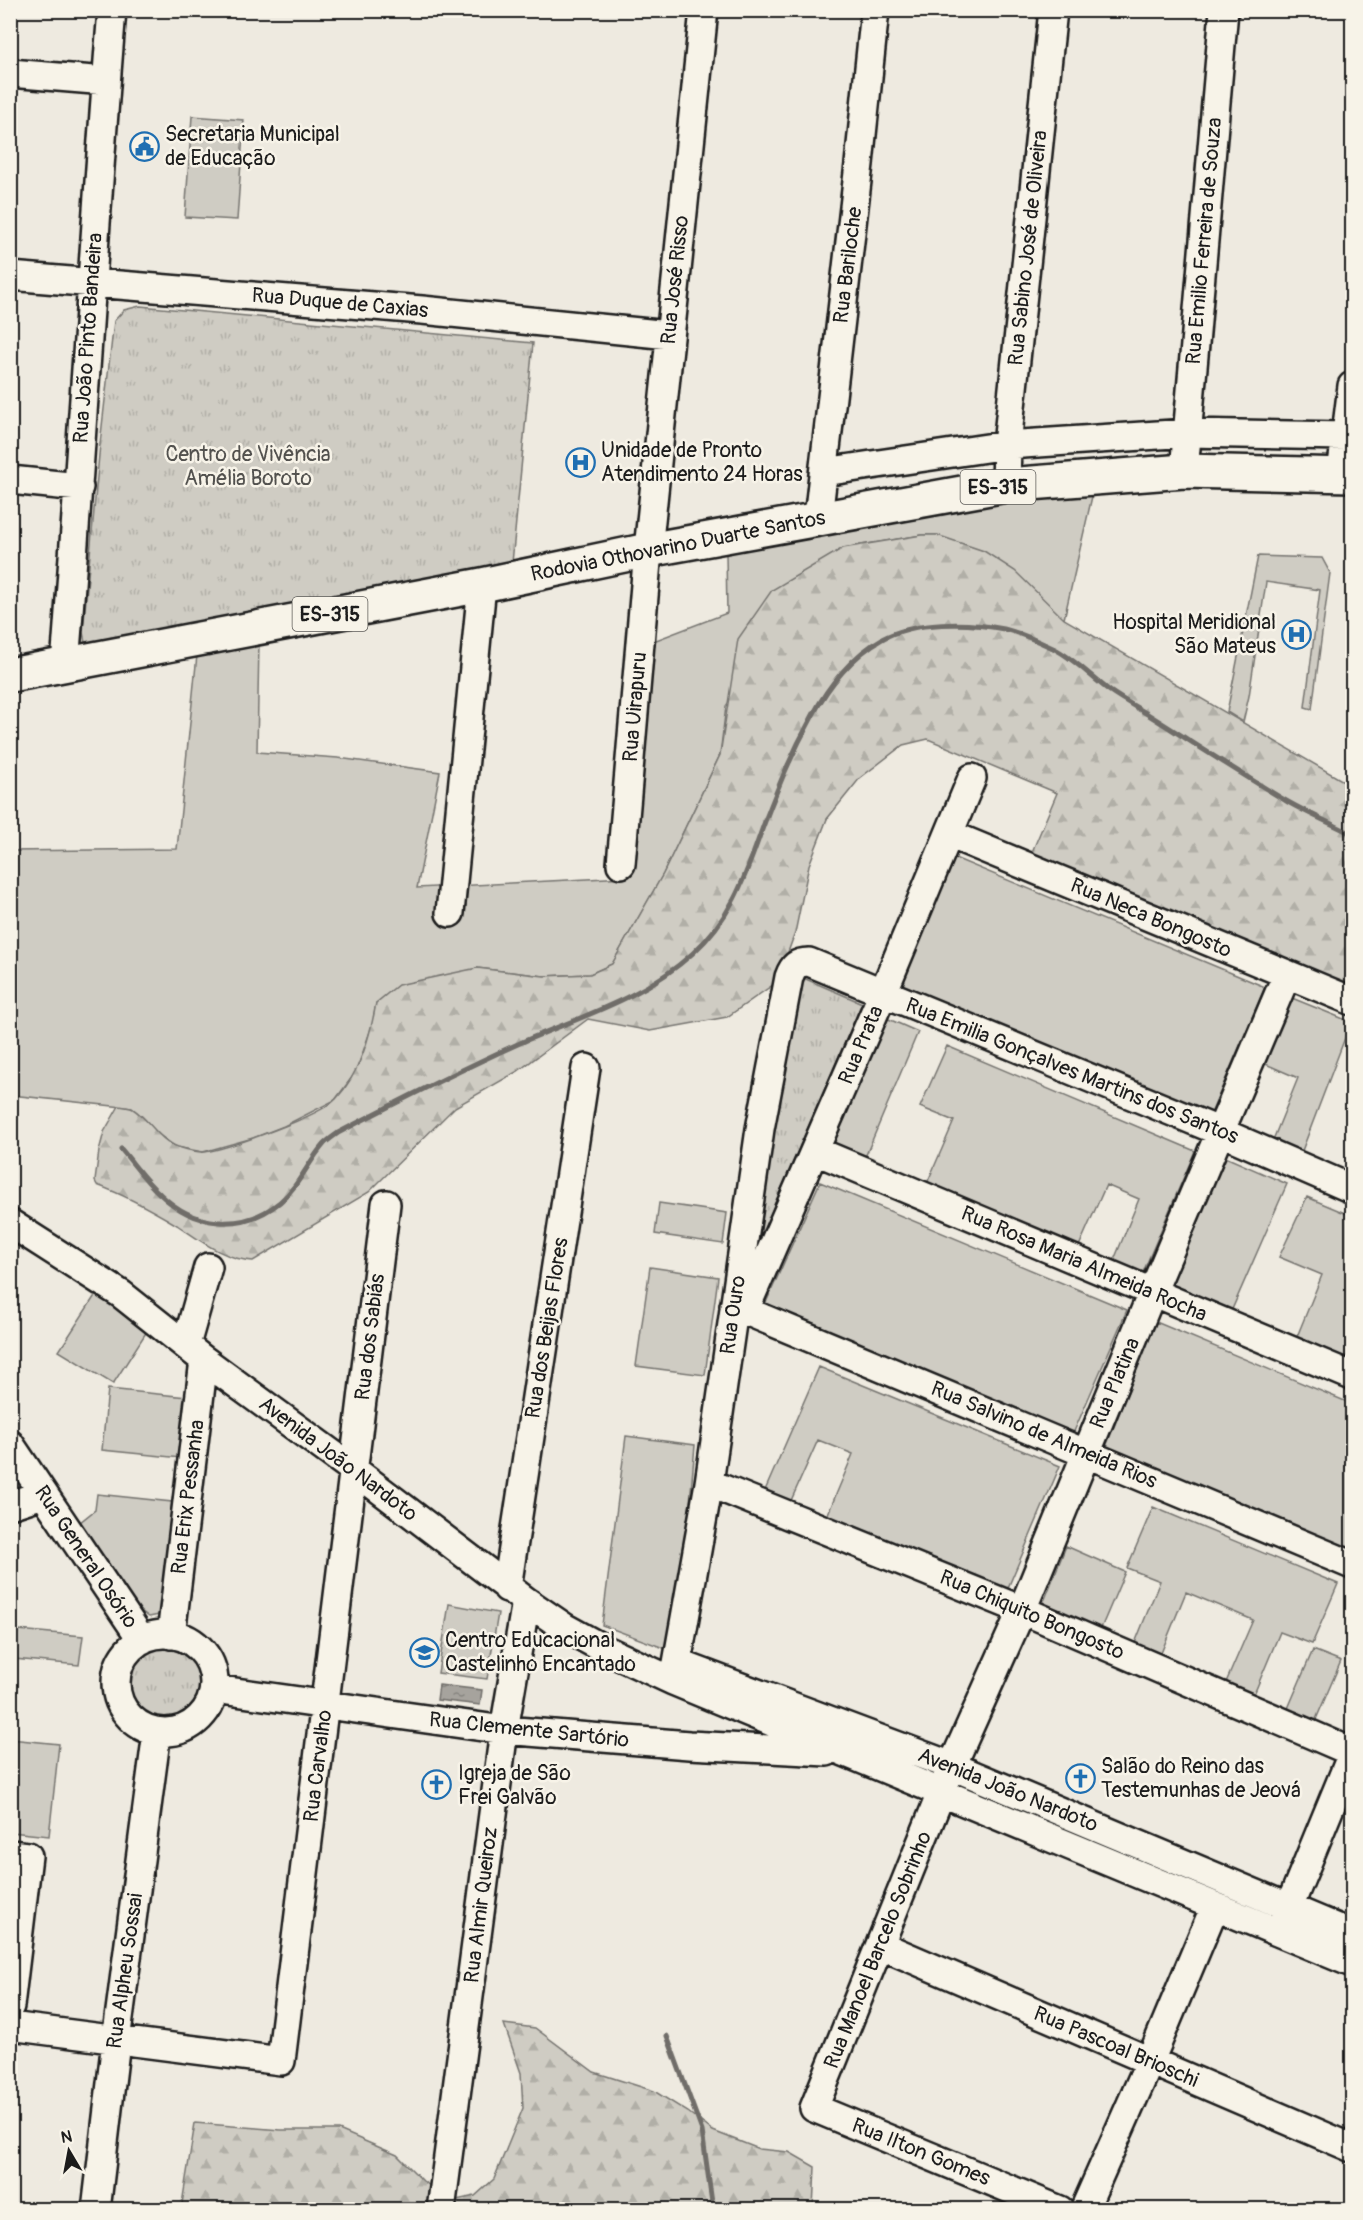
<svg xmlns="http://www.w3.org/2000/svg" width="1363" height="2220" font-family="Pangolin,sans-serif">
<defs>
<pattern id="forest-firs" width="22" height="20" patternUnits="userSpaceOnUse" patternTransform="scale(1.5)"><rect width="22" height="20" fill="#cfccc3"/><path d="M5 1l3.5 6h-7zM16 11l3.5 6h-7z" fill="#b1afa7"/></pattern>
<pattern id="park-tufts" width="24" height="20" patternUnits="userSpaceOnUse" patternTransform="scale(1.5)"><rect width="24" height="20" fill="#cfccc3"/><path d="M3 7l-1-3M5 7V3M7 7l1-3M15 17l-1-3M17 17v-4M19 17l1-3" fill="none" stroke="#b1afa7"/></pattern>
<pattern id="water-ripples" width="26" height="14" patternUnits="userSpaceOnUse" patternTransform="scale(1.5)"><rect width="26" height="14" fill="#a6a39d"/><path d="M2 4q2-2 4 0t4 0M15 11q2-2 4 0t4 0" fill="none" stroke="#86847f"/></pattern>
</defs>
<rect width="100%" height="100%" fill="#eeeae0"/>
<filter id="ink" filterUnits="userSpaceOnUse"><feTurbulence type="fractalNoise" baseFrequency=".0167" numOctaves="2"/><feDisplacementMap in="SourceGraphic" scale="12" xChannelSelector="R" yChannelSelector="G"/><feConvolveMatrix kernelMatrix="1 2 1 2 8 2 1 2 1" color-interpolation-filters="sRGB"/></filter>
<g filter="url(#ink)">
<path fill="#cfccc3" stroke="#767470" stroke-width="1.5" d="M192,116L244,120L237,220L185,217Z
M1093,492L1064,619L938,535H922L843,548L726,706L720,755L663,874L612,964L590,974L544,976L477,968L376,1003L373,1023L356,1072L335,1100L284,1126L253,1138L203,1152L176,1147L158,1134L132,1108L11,1095L10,851L177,849L197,655L259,642L257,752L338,758L440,772L417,888L626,877L643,645L727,613L726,552L974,506Z
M1258,556L1322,558L1330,573L1312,709L1305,707L1320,590L1266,582L1249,696L1243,722L1227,712Z
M950,856L1265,987L1209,1118L896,988Z
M1287,996L1351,1022L1300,1156L1271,1145L1298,1078L1261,1062Z
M884,1017L918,1032L863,1162L829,1147Z
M947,1046L1195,1151L1141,1277L1112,1265L1139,1199L1106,1185L1076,1253L925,1188L954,1121L920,1107Z
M1223,1156L1287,1184L1230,1314L1170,1289Z
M820,1182L1127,1310L1072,1436L764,1307Z
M1307,1197L1352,1216V1368L1294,1344L1322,1275L1279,1257Z
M659,1203L727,1213L723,1244L655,1234Z
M650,1267L718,1277L705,1375L636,1366Z
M96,1294L149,1328L113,1384L59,1351Z
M1156,1322L1352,1404V1552L1105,1449Z
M819,1367L1060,1466L1004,1597L825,1521L853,1454L818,1440L789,1505L763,1495Z
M108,1389L187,1397L181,1458L102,1450Z
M626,1436L695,1445L677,1653L602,1625Z
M97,1494L172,1502L159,1615L149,1617L137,1608L79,1523L95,1510Z
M1153,1507L1338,1584L1312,1644L1280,1632L1252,1699L1224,1687L1253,1620L1186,1592L1159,1658L1133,1648L1160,1581L1127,1568Z
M1066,1546L1125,1572L1099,1633L1041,1609Z
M449,1604L498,1613L487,1679L438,1673Z
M18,1630L83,1636L79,1665L14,1659Z
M1313,1650L1341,1661L1314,1724L1286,1713Z
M10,1739L59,1744L49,1836L11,1832Z"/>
<path fill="url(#forest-firs)" stroke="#767470" stroke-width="1.5" d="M922,535H937L984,551L1015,571L1064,619L1352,786V994L1029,859L1057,793L928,739L903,745L860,778L827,819L809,865L795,933L777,982L727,1017L650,1031L588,1019L518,1071L455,1107L369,1192L253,1261C223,1259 201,1241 177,1225C152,1210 125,1195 97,1185L95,1181L99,1151L104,1132L119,1106C124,1107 129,1107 133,1109C149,1119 159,1141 178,1147C185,1149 197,1153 205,1152C230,1148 320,1116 336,1099C360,1073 370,1037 376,1003L398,985L477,968L544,976L590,974L612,964L663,874L720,755L738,639L772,590L843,548Z
M504,2024L535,2028L594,2072L654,2091L688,2112L713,2131L759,2149L789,2152L815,2167L813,2208L815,2209L181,2210L195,2123L281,2130H339L397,2155L423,2181L452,2201L475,2196L494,2179L523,2108L521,2073Z"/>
<path fill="url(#park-tufts)" stroke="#767470" stroke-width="1.5" d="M140,306L533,343L512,563L89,645L85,643L83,632L100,444L114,321L124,310Z
M794,974L862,1003L751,1259Z
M121 1687a41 41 0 1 1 82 0a41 41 0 1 1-82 0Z"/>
<path fill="url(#water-ripples)" stroke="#6f6d69" stroke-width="1.5" d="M439,1685L482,1690L480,1705L437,1700Z"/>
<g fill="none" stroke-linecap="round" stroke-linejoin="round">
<path stroke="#6f6d69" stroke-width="5" d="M121,1149C134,1164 145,1181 160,1194C194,1227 242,1233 280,1202C299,1186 308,1162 324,1144C328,1140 334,1136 338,1133C399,1101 458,1071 520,1043C581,1016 643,999 693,953C742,908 750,856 774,798C785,770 798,742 813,715C828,686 853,655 882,639C914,621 969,622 1004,629C1021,633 1038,641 1053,648C1075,659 1091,677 1110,691C1123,700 1136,707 1149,715C1195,744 1241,774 1288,802C1309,814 1331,823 1352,834
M667,2036L702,2131L713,2210"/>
<defs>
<path id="minor" d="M10,73L106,81
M10,276L422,310L669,335
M1184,471L1224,10
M824,472L1007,445L1188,433L1346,436L1352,433
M1341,474L1352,386
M10,480L79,487
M1006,485L1007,445L1053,10
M818,518L859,164L875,10
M65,665C82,447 94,228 112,10
M949,834L1352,1001
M621,864L648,550L704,10
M450,913L482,585
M816,1151L1352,1376
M10,1223L121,1294L204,1360L354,1470L526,1601L564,1627L604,1649L673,1681L1352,1963
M734,1306L1352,1565
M745,1310L883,993L972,778
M186,1345L208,1267
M10,1444L142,1640
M709,1483L1022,1610L1352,1752
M10,1505L43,1494
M507,1588L586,1068
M116 1683a49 49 0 1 1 98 0a49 49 0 1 1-98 0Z
M171,1635L204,1360
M677,1663L709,1483L760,1129L789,977C793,966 797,962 809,962L1221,1132L1352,1189
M673,1680L677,1663L952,1766L1352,1934
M214,1689L504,1730L689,1745L827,1752
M10,1854L28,1856L10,2006
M1283,1922L1352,1754
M880,1945L1352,2148
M10,2026L281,2061L386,1204
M96,2210L116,2041L157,1732
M441,2210L504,1730L526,1601
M1060,2210L814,2108L952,1766L1022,1610L1152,1293L1287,974
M1084,2210L1150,2061L1215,1906"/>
<path id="major" d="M10,675L482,585L648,550L1006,485L1184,471L1352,475"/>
</defs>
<use href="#minor" stroke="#1c1c1c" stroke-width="32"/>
<use href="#major" stroke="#1c1c1c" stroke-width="38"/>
<use href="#minor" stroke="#f7f3e8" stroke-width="27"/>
<use href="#major" stroke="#f7f3e8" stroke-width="33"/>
</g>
</g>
<defs>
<symbol id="civic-ring" viewBox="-11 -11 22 22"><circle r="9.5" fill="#f7f3e8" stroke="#1f6fb2" stroke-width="1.5"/><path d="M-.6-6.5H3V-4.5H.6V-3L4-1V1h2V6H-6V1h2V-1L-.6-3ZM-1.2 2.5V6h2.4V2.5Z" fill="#1f6fb2"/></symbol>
<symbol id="hospital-ring" viewBox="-11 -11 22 22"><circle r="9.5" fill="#f7f3e8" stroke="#1f6fb2" stroke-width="1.5"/><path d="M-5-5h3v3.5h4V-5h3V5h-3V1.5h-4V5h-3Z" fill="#1f6fb2"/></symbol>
<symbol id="school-ring" viewBox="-11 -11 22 22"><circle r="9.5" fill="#f7f3e8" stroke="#1f6fb2" stroke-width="1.5"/><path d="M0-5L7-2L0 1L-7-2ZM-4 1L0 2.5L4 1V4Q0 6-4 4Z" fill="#1f6fb2"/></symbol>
<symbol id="church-ring" viewBox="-11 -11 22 22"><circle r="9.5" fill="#f7f3e8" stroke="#1f6fb2" stroke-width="1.5"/><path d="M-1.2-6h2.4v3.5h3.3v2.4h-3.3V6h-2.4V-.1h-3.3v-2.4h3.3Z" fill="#1f6fb2"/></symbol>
</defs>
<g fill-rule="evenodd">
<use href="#civic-ring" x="128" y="130" width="33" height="33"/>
<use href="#hospital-ring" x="564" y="446" width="33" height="33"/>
<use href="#hospital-ring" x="1280" y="618" width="33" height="33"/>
<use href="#school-ring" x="408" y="1636" width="33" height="33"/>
<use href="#church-ring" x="1064" y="1762" width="33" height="33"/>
<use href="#church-ring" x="420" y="1768" width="33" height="33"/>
</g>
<g text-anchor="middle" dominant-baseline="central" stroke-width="5" stroke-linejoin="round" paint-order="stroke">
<g fill="#f7f3e8" stroke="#5e5c59" stroke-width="1.5">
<rect x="960.5" y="470" width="75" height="34" rx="4.5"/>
<rect x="292.5" y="597" width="75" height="34" rx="4.5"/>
</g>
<g font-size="20" font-weight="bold" fill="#1c1c1c">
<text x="998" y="487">ES-315</text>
<text x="330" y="614">ES-315</text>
</g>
<g font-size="21" fill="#1c1c1c" stroke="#f7f3e8" text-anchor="start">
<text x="165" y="134">Secretaria Municipal<tspan x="165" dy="24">de Educação</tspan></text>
<text x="601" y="450">Unidade de Pronto<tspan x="601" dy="24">Atendimento 24 Horas</tspan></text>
<text x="1276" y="622" text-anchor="end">Hospital Meridional<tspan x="1276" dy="24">São Mateus</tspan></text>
<text x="445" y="1640">Centro Educacional<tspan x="445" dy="24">Castelinho Encantado</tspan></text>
<text x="1101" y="1766">Salão do Reino das<tspan x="1101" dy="24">Testemunhas de Jeová</tspan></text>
<text x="458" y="1773">Igreja de São<tspan x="458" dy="24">Frei Galvão</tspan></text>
</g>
<g font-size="21" fill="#1c1c1c" stroke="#f7f3e8">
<text transform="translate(1204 241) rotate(-85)">Rua Emilio Ferreira de Souza</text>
<text transform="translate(1028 248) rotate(-84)">Rua Sabino José de Oliveira</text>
<text transform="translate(848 265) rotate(-83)">Rua Bariloche</text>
<text transform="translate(675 280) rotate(-84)">Rua José Risso</text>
<text transform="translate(340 303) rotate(5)">Rua Duque de Caxias</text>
<text transform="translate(88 338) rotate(-86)">Rua João Pinto Bandeira</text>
<text transform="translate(678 546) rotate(-11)">Rodovia Othovarino Duarte Santos</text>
<text transform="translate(635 707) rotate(-85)">Rua Uirapuru</text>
<text transform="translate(1151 918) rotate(23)">Rua Neca Bongosto</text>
<text transform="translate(861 1045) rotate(-67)">Rua Prata</text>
<text transform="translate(1072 1071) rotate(22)">Rua Emilia Gonçalves Martins dos Santos</text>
<text transform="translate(1084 1264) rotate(23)">Rua Rosa Maria Almeida Rocha</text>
<text transform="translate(733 1315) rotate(-82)">Rua Ouro</text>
<text transform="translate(547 1328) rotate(-81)">Rua dos Beijas Flores</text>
<text transform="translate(370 1337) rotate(-83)">Rua dos Sabiás</text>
<text transform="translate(1115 1383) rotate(-67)">Rua Platina</text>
<text transform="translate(1044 1435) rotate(23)">Rua Salvino de Almeida Rios</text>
<text transform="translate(338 1459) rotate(37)">Avenida João Nardoto</text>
<text transform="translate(188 1497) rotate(-83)">Rua Erix Pessanha</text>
<text transform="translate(86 1557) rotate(56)">Rua General Osório</text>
<text transform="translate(1032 1615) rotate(23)">Rua Chiquito Bongosto</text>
<text transform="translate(529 1730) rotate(6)">Rua Clemente Sartório</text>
<text transform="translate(318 1766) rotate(-83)">Rua Carvalho</text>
<text transform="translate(1008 1790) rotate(22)">Avenida João Nardoto</text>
<text transform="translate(481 1905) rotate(-83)">Rua Almir Queiroz</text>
<text transform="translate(878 1950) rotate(-68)">Rua Manoel Barcelo Sobrinho</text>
<text transform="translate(125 1971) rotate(-82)">Rua Alpheu Sossai</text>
<text transform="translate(1116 2047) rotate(23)">Rua Pascoal Brioschi</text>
<text transform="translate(921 2152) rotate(22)">Rua Ilton Gomes</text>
</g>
<g font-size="21" fill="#52514e" stroke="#f7f3e8">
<text x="248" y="454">Centro de Vivência<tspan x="248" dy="24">Amélia Boroto</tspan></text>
</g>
</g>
<rect width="1363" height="2220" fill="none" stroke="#f7f3e8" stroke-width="36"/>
<rect x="18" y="18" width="1327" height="2184" fill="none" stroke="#1c1c1c" stroke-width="2" filter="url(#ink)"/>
<g transform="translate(69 2151) rotate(350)" stroke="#f7f3e8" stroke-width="4.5" paint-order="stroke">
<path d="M0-4.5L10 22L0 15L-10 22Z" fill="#1c1c1c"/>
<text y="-9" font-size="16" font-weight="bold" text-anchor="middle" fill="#1c1c1c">N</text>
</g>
</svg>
